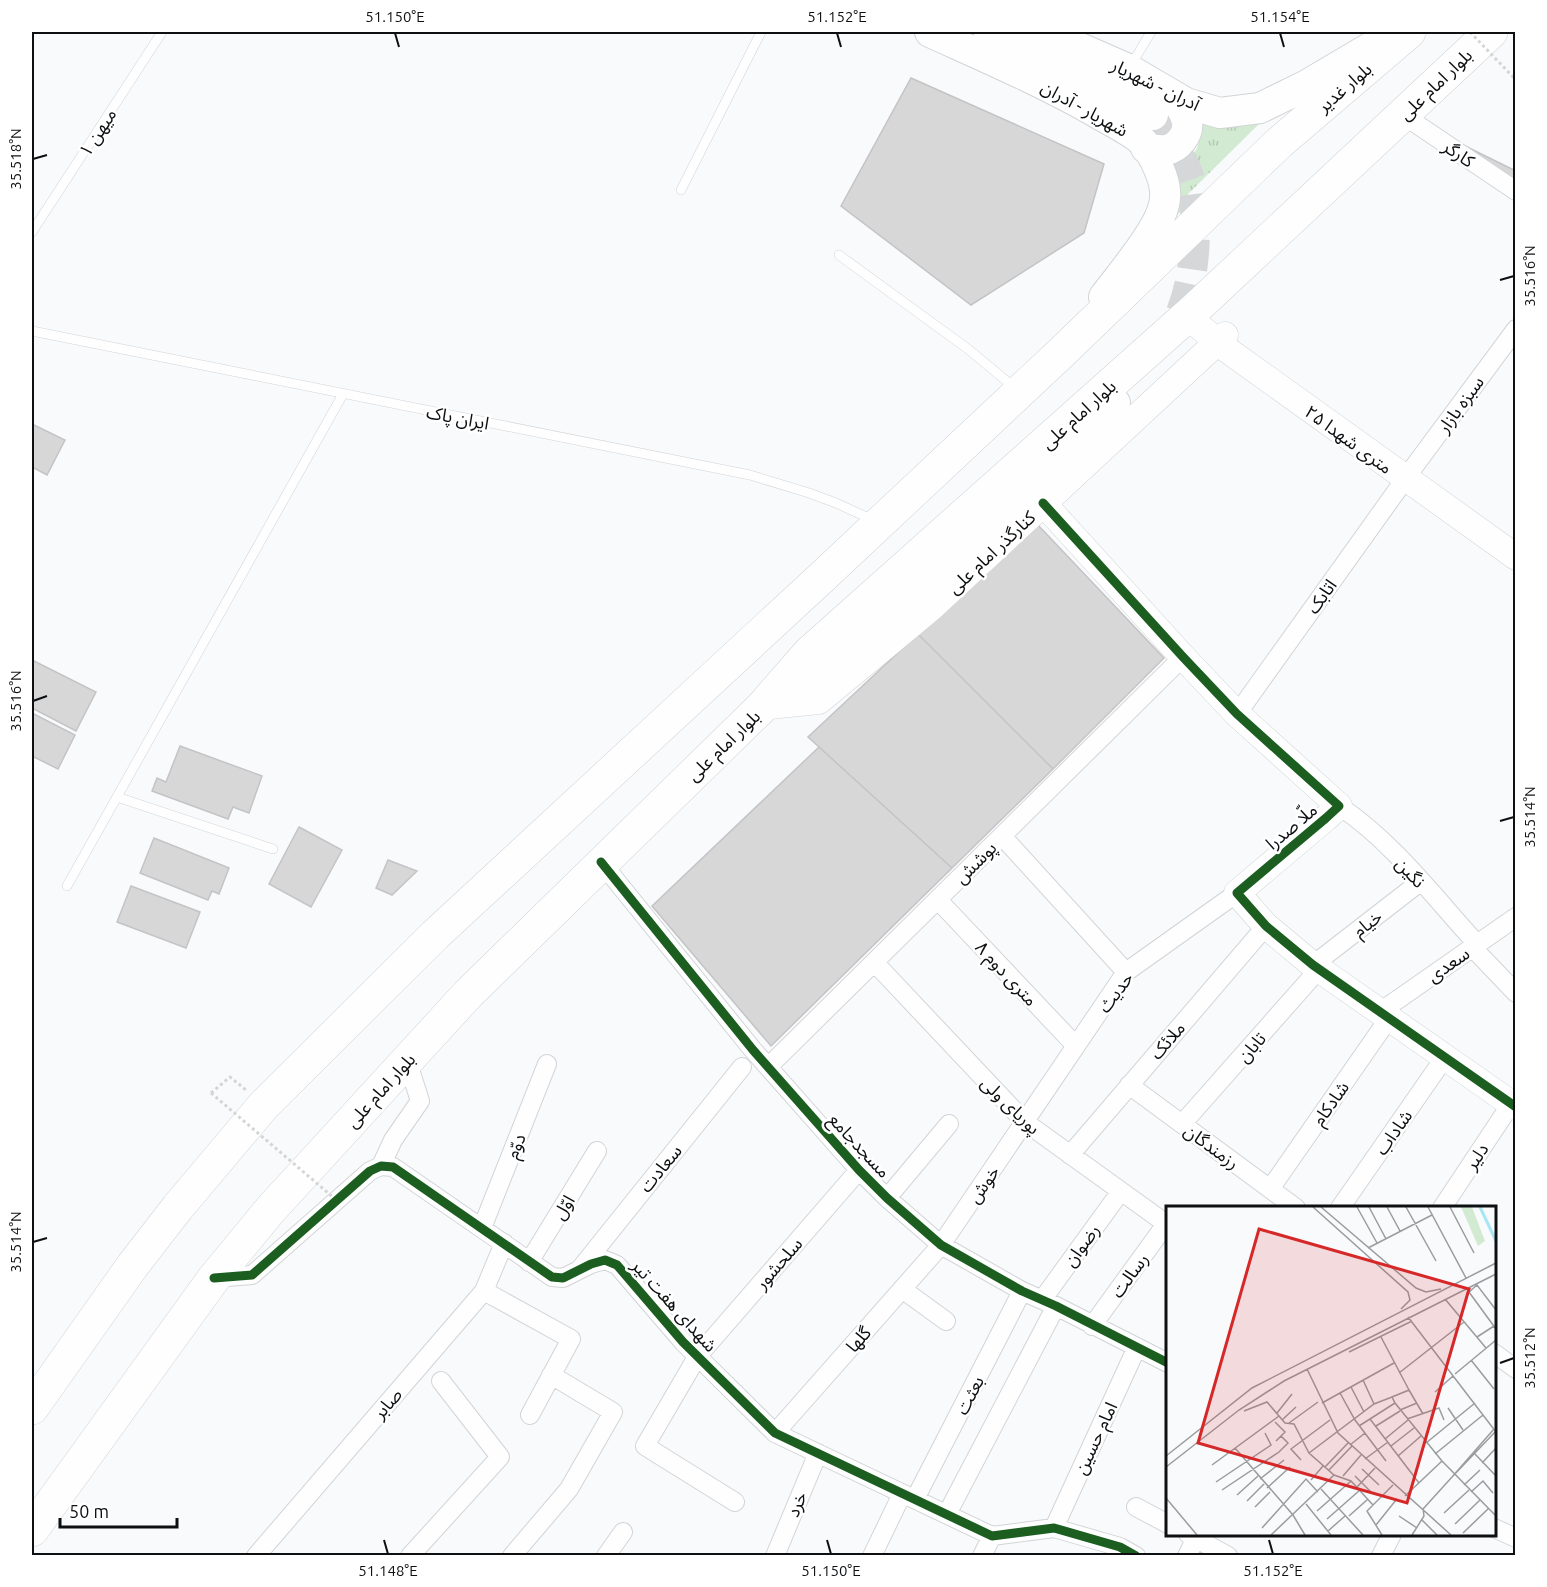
<svg xmlns="http://www.w3.org/2000/svg" width="1547" height="1587" font-family="Ubuntu,'Noto Sans Arabic',sans-serif">
<defs>
<pattern id="grass-tufts" width="24" height="20" patternUnits="userSpaceOnUse" patternTransform="scale(1.5)"><rect width="24" height="20" fill="#d2ead1"/><path d="M3 7l-1-3M5 7V3M7 7l1-3M15 17l-1-3M17 17v-4M19 17l1-3" fill="none" stroke="#b3c8b2"/></pattern>
</defs>
<rect width="100%" height="100%" fill="#f8fafc"/>
<path fill="url(#grass-tufts)" d="M1201,115L1259,124L1188,194L1184,208L1159,234L1174,170C1201,153 1200,145 1201,115Z"/>
<path fill="#d7d7d8" stroke="#c4c4c6" stroke-width="1.5" d="M911,78L1104,164L1084,233L971,305L841,206Z
M1463,145L1516,171V181Z
M32,424L65,440L47,475L32,467Z
M1037,524L1164,658L1053,769L918,634Z
M918,634L1053,769L952,868L808,737Z
M32,660L96,692L76,731L32,708Z
M32,713L75,735L58,769L32,756Z
M180,746L262,776L249,813L233,807L228,819L152,791L157,778L166,782Z
M819,747L952,868L771,1046L652,906Z
M299,827L342,850L311,907L269,884Z
M154,838L229,868L219,894L212,891L208,900L140,873Z
M388,860L417,871L392,895L376,888Z
M131,886L200,912L186,948L117,922Z"/>
<g fill="none" stroke-linecap="round" stroke-linejoin="round">
<path stroke="#d5d7d9" stroke-width="30" stroke-dasharray="30 15" stroke-linecap="butt" d="M1153,115C1168,138 1188,165 1194,192C1196,205 1195,220 1195,233C1194,271 1189,297 1173,331"/>
<defs>
<path id="lane" d="M1131,65L1151,32
M681,190L761,32
M32,232L162,32
M839,255L968,349L1015,388
M32,331L750,475L809,493L836,503L873,520
M117,797L273,849
M67,886L343,394"/>
<path id="street" d="M1403,115L1516,191
M1237,714L1413,468L1516,329
M1339,806C1391,840 1435,898 1477,944
M1002,836L1126,972
M601,862L753,1050L859,1170L887,1198L941,1245L1022,1291L1056,1306L1168,1363
M938,900L1076,1046
M1472,947L1516,993
M874,962L1025,1122L1168,1225
M1313,965L1420,882
M1380,1012L1516,917
M768,1067L1183,657
M1129,1085L1296,1208
M1182,1124L1319,969
M1070,1155L1266,926
M381,1166L393,1140L420,1101L407,1060
M1270,1189L1389,1018
M887,1198L949,1124
M1340,1208L1445,1057
M1442,1208L1511,1104
M482,1228L547,1064
M529,1262L597,1151
M580,1269L742,1067
M214,1278L252,1275L370,1171L381,1166L393,1167L552,1277L563,1278L591,1264L605,1260L617,1265L683,1342L775,1433L992,1536L1054,1528L1120,1547L1136,1556
M902,1289L946,1321
M484,1291L571,1339L530,1415
M1042,1300L1121,1191
M1092,1326L1166,1224
M1494,1353L1516,1369
M775,1433L941,1245L1126,972L1237,893
M915,1499L1022,1291
M735,1502L645,1446L697,1357L859,1170
M1136,1507L1168,1524
M947,1514L1056,1306
M1054,1528L1137,1347
M1494,1528L1516,1538
M1188,1534L1228,1556
M256,1556L484,1291L504,1243
M410,1556L500,1457L441,1381
M512,1556L569,1489L613,1412L551,1375
M606,1556L623,1532
M775,1556L818,1453
M872,1556L902,1494
M982,1556L992,1536
M1187,1556L1198,1534
M1381,1556L1392,1534"/>
<path id="secondary" d="M1187,316L1226,349L1516,557
M1043,503L1183,657L1237,714L1339,806L1326,818L1237,893L1266,926L1313,965L1516,1107
M769,706L819,701L931,608L1225,335"/>
<path id="primary" d="M930,32C985,57 1041,81 1094,111C1107,119 1130,130 1141,140C1153,152 1167,181 1165,198C1164,225 1121,274 1104,297
M989,32L1106,85L1153,115
M1043,32L1128,69L1186,103L1220,113L1260,108L1307,85L1390,36
M1146,148C1153,149 1159,151 1166,150C1178,148 1189,134 1187,122C1185,112 1179,104 1174,96
M765,705L801,687L980,529L1061,451L1115,403"/>
<path id="highway" d="M32,1408L133,1265L178,1207L264,1105L435,935L820,579L1061,353L1279,143L1409,32
M32,1530L214,1278L271,1209L468,994L762,707L809,653L1195,309L1491,32"/>
</defs>
<use href="#lane" stroke="#d2d4d6" stroke-width="10"/>
<use href="#street" stroke="#d2d4d6" stroke-width="20"/>
<use href="#secondary" stroke="#d2d4d6" stroke-width="27"/>
<use href="#primary" stroke="#d2d4d6" stroke-width="32"/>
<use href="#highway" stroke="#d2d4d6" stroke-width="34"/>
<path stroke="#d4d5d5" stroke-width="3" stroke-dasharray="3 3" stroke-linecap="butt" d="M211,1093L230,1077L246,1090"/>
<use href="#lane" stroke="#fefeff" stroke-width="9"/>
<use href="#street" stroke="#fefeff" stroke-width="18"/>
<use href="#secondary" stroke="#fefeff" stroke-width="26"/>
<use href="#primary" stroke="#fefeff" stroke-width="30"/>
<use href="#highway" stroke="#fefeff" stroke-width="33"/>
<path stroke="#d4d5d5" stroke-width="3" stroke-dasharray="3 3" stroke-linecap="butt" d="M1470,32L1516,80
M211,1093L341,1204"/>
<defs>
<path id="cycleway" d="M1043,503L1183,657L1237,714L1339,806L1326,818L1237,893L1266,926L1313,965L1516,1107
M601,862L753,1050L859,1170L887,1198L941,1245L1022,1291L1056,1306L1168,1363
M214,1278L252,1275L370,1171L381,1166L393,1167L552,1277L563,1278L591,1264L605,1260L617,1265L683,1342L775,1433L992,1536L1054,1528L1120,1547L1136,1556"/>
</defs>
<use href="#cycleway" stroke="#fff" stroke-width="13"/>
<use href="#cycleway" stroke="#1b5e20" stroke-width="9"/>
</g>
<path fill="none" stroke="#0d0f11" stroke-width="2" d="M395,33L399,47M837,33L841,47M1280,33L1284,47M33,159L47,155M1500,280L1514,276M33,701L47,696M1500,821L1514,817M33,1242L47,1238M1500,1363L1514,1358M384,1540L388,1554M827,1540L831,1554M1269,1540L1273,1554"/>
<g text-anchor="middle" dominant-baseline="central" stroke-width="5" stroke-linejoin="round" paint-order="stroke">
<g font-size="18" fill="#0d0f11" stroke="#fff">
<text transform="translate(1156 84) rotate(26)">آدران - شهریار</text>
<text transform="translate(1435 84) rotate(-44)">بلوار امام علی</text>
<text transform="translate(1344 87) rotate(-41)">بلوار غدیر</text>
<text transform="translate(1085 108) rotate(29)">شهریار - آدران</text>
<text transform="translate(97 132) rotate(-57)">میهن ۱</text>
<text transform="translate(1459 153) rotate(34)">کارگر</text>
<text transform="translate(1460 404) rotate(-54)">سبزه بازار</text>
<text transform="translate(1078 414) rotate(-42)">بلوار امام علی</text>
<text transform="translate(458 417) rotate(11)">ایران پاک</text>
<text transform="translate(1349 439) rotate(36)">۲۵ متری شهدا</text>
<text transform="translate(991 552) rotate(-43)">کنارگذر امام علی</text>
<text transform="translate(1321 596) rotate(-54)">اتابک</text>
<text transform="translate(723 745) rotate(-44)">بلوار امام علی</text>
<text transform="translate(1291 826) rotate(-40)">ملّا صدرا</text>
<text transform="translate(975 862) rotate(-45)">پوشش</text>
<text transform="translate(1411 872) rotate(47)">نگین</text>
<text transform="translate(1367 923) rotate(-38)">خیام</text>
<text transform="translate(1448 964) rotate(-35)">سعدی</text>
<text transform="translate(1007 973) rotate(47)">۸ متری دوم</text>
<text transform="translate(1115 992) rotate(-53)">حدیث</text>
<text transform="translate(1167 1040) rotate(-49)">ملائک</text>
<text transform="translate(1251 1047) rotate(-49)">تابان</text>
<text transform="translate(380 1090) rotate(-48)">بلوار امام علی</text>
<text transform="translate(1330 1103) rotate(-55)">شادکام</text>
<text transform="translate(1011 1105) rotate(44)">پوریای ولی</text>
<text transform="translate(1393 1132) rotate(-55)">شاداب</text>
<text transform="translate(860 1145) rotate(47)">مسجدجامع</text>
<text transform="translate(515 1146) rotate(-69)">دوّم</text>
<text transform="translate(1212 1146) rotate(36)">رزمندگان</text>
<text transform="translate(1476 1156) rotate(-56)">دلیر</text>
<text transform="translate(660 1168) rotate(-51)">سعادت</text>
<text transform="translate(983 1184) rotate(-55)">خوش</text>
<text transform="translate(563 1207) rotate(-59)">اوّل</text>
<text transform="translate(1081 1245) rotate(-54)">رضوان</text>
<text transform="translate(778 1263) rotate(-49)">سلحشور</text>
<text transform="translate(1129 1275) rotate(-54)">رسالت</text>
<text transform="translate(675 1305) rotate(48)">شهدای هفت تیر</text>
<text transform="translate(858 1339) rotate(-49)">گلها</text>
<text transform="translate(969 1395) rotate(-63)">بعثت</text>
<text transform="translate(387 1403) rotate(-49)">صابر</text>
<text transform="translate(1095 1438) rotate(-65)">امام حسین</text>
<text transform="translate(796 1504) rotate(-67)">خرد</text>
</g>
</g>
<g transform="translate(1166 1206)">
<rect width="330" height="330" fill="#f8fafc"/>
<path d="M295,1H306L319,35L312,40Z" fill="#d2ead1"/>
<path fill="none" stroke="#a8e6f5" stroke-width="3" d="M314,1L330,35"/>
<path fill="none" stroke="#9a9c9e" stroke-width="1.5" d="M147,1L242,86L244,94L235,103M155,1L250,82L260,86L275,83M191,1L211,37M203,1L220,33M221,1L234,25M240,1L270,55M262,1L300,72M284,1L308,47M202,42L266,9M279,93L320,142M330,104L311,79L303,86L330,123M242,111L330,226M215,131L243,184L226,191L229,197L276,255L330,310M311,131L328,120M183,146L246,115M305,154L328,183M141,163L172,227L285,329M233,167L298,116M289,168L330,134M197,174L208,198M185,181L198,206M243,184L257,208M269,186L287,170M174,187L189,214L220,255M156,197L228,157M282,202L297,224M234,204L251,197M78,205L101,196L119,217L128,218L143,247L168,269L185,275L207,299M111,207L126,188M204,213L253,277M241,213L273,202L278,214M116,214L130,201M109,216L119,226L110,235M123,217L152,196M193,220L229,197M210,220L234,205M328,223L286,271L330,225M219,233L242,214M260,237L309,197M184,239L199,227M225,240L248,222M69,242L127,309L139,329M143,247L208,198L226,191M269,248L317,209M309,248L330,270M0,250L86,182L330,57M232,250L255,230M199,253L222,236M135,254L125,243L164,214M316,257L330,242M46,259L113,210M0,261L73,204L118,175L330,68M159,261L182,237M196,263L213,279M163,264L186,240M177,270L195,249M189,270L206,287M94,273L118,254M145,274L157,260M50,276L105,239L99,227M298,279L314,264M191,281L209,262M101,282L124,261M155,283L197,329M56,284L113,246L122,237L115,230M305,286L317,275L327,287M71,289L92,270M239,290L276,255M0,292L31,329M81,295L98,278M140,298L165,329M89,301L104,286M257,303L286,271M151,305L185,275M278,307L303,284M183,310L202,293M233,310L251,322M161,313L194,284M256,314L271,329M289,318L314,294M210,319L230,294M96,322L140,273L152,286M162,325L179,310M297,327L323,302M105,329L168,269M216,329L201,305L227,279M246,329L258,310L257,303"/>
<path fill="#d62828" fill-opacity="0.15" stroke="#d62828" stroke-width="3" d="M93,23L303,83L241,297L32,237Z"/>
<rect width="330" height="330" fill="none" stroke="#0d0f11" stroke-width="3"/>
</g>
<rect width="1547" height="1587" fill="none" stroke="#ffffff" stroke-width="66"/>
<path d="M60 1518v9h117v-9" fill="none" stroke="#0d0f11" stroke-width="3"/>
<text x="69" y="1518" font-size="18" fill="#0d0f11" stroke="#ffffff" stroke-width="4.5" paint-order="stroke">50 m</text>
<rect x="33" y="33" width="1481" height="1521" fill="none" stroke="#0d0f11" stroke-width="2"/>
<g font-size="15" text-anchor="middle" fill="#0d0f11">
<text x="395" y="22">51.150°E</text>
<text x="837" y="22">51.152°E</text>
<text x="1280" y="22">51.154°E</text>
<text transform="translate(16 159) rotate(-90)" y="5">35.518°N</text>
<text transform="translate(1530 276) rotate(-90)" y="5">35.516°N</text>
<text transform="translate(16 701) rotate(-90)" y="5">35.516°N</text>
<text transform="translate(1530 817) rotate(-90)" y="5">35.514°N</text>
<text transform="translate(16 1242) rotate(-90)" y="5">35.514°N</text>
<text transform="translate(1530 1358) rotate(-90)" y="5">35.512°N</text>
<text x="388" y="1576">51.148°E</text>
<text x="831" y="1576">51.150°E</text>
<text x="1273" y="1576">51.152°E</text>
</g>
</svg>
